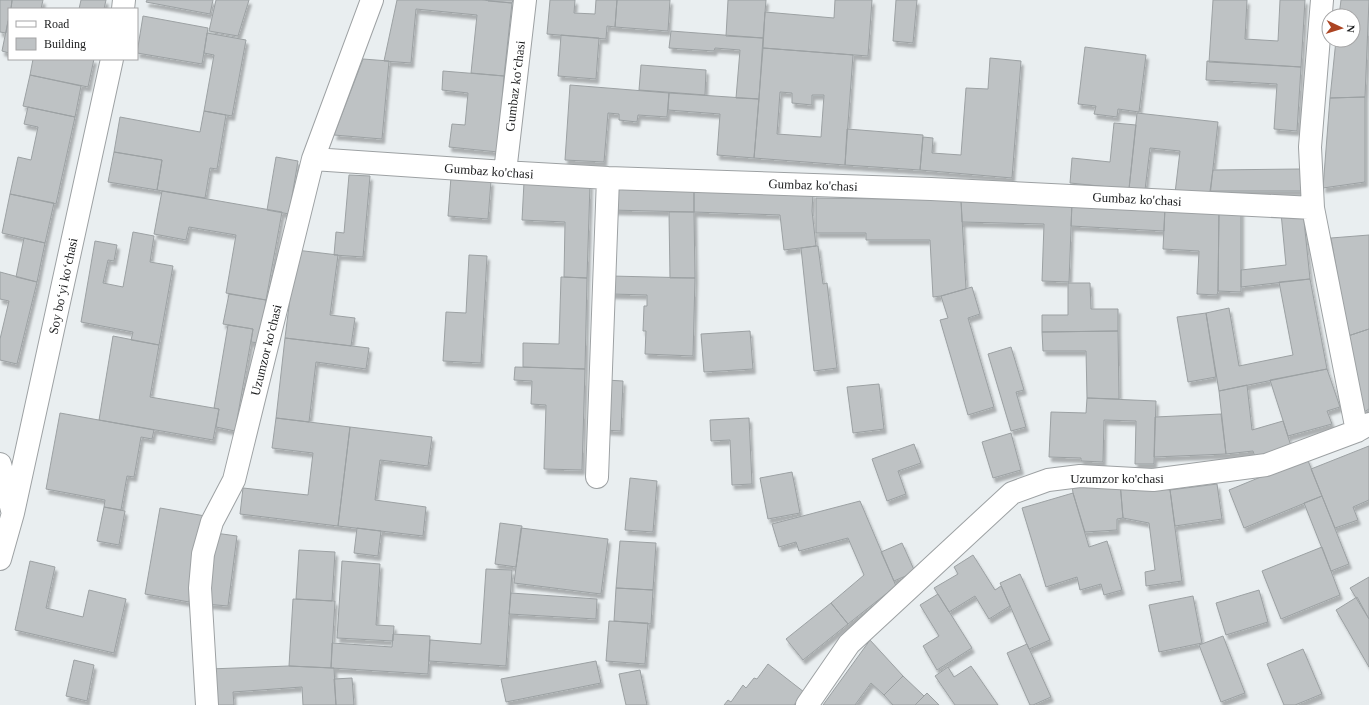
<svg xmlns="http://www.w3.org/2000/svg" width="1369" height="705" font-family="'Times New Roman',serif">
<defs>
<filter id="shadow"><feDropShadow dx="2.5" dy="4.5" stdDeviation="1" flood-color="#0004"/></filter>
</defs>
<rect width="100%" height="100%" fill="#e9eef0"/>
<path fill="#bec2c4" stroke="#9ca1a3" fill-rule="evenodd" filter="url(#shadow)" d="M0,0H12L11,9H9V16L6,33L0,32Z
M12,0H43L41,9H11Z
M81,0H106L104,9H79Z
M147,0H213L210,14L146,2Z
M216,0H249L238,36L209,31Z
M397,0H482L512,3L504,76L471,73L477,15L416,9L411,63L384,61Z
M488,0H513L512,3L488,1Z
M550,0H575L574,13L595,14L596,0H617L615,27L607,26L606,39L547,34Z
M617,0H670L668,31L615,27Z
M728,0H766L763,38L726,36Z
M835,0H872L868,56L763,48L765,12L834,18Z
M896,0H917L913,43L893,41Z
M1213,0H1247L1245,39L1278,41L1280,0H1305L1301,67L1209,62Z
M1341,0H1369L1365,97L1330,98L1336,40H1353V16H1339Z
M143,16L208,28L202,64L137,53Z
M8,21H9V53L2,51Z
M671,31L763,38L759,99L736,98L740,50L715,48L714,51L669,48Z
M207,33L246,40L232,116L204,111L214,55L204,53Z
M561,35L599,38L596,79L558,76Z
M1085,47L1146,55L1139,112L1118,109L1117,117L1094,114L1096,106L1078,104Z
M763,48L853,55L845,165L754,158ZM780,92L792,93V103L812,105V95H824L821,137L777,134Z
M990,58L1021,61L1012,178L920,170L923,137L933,138L932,153L961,155L966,88L988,89Z
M33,59H94L88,87L30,75Z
M363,59L389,61L382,139L334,135Z
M1207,61L1301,67L1297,131L1274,129L1277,84L1206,80Z
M641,65L706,70L705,95L639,90Z
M443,71L504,76L498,152L449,147L452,124L465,125L468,93L442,90Z
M30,75L81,86L75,117L23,106Z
M570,85L669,93L667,117L638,115L637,122L619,120V114L608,113L604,162L565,160Z
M669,93L759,99L754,158L717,155L720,114L668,110Z
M1365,97V182L1323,188L1330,98Z
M28,107L75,117L56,204L10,194L18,157L31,160L38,127L24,124Z
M204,111L226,115L217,169L210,168L205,198L157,190L162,160L114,152L120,117L200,132Z
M1137,113L1218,122L1210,196L1175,193L1180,151L1150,148L1145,190L1129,189Z
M1114,123L1136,125L1129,189L1070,183L1072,158L1110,162Z
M847,129L923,135L920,170L845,165Z
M114,152L162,160L157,190L108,182Z
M276,157L298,161L289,214L267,210Z
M1301,169V191H1210L1213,170Z
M349,175L370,176L363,257L334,255L336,232L344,233Z
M451,177L491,181L488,219L448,216Z
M524,182L590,184L587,278L564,277L565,222L522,220Z
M610,187L694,189V212L610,210Z
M694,189L813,193L812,211L816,246L784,250L780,215L694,212Z
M162,191L282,212L266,300L226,293L236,235L189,227L186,240L154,234Z
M10,194L54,203L45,243L2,233Z
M816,198L961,200L966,289L941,296L933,297L930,240H866V233H816Z
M961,200L1072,202L1069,282L1042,281L1044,224L962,222Z
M1072,202L1165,207L1164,231L1071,226Z
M1165,207L1219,210L1218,291L1217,295L1197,294L1199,251L1163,249Z
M1219,210H1241V292L1218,291Z
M1303,211L1310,279L1241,287V270L1286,265L1281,213Z
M669,212H694L695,278H670Z
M133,232L154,236L150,262L173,266L159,345L131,340L133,332L81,322L95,241L117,245L114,261L108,260L103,283L123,287Z
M1369,235V329L1348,336L1331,238Z
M24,238L45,243L37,282L16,277Z
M816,246H818L823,284L827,283L837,368L814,371L801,248Z
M296,250L338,255L330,315L355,318L351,346L285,338Z
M469,255L487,256L481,363L443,361L446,312L466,313Z
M0,272L37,282L17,364L0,360V339L9,301L0,299Z
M611,276L695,278L693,356L645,354L646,331H643L644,306H647V295L611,294Z
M561,277L587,278L585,369L523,367V343L559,344Z
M1310,279L1327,369L1219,391L1206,313L1229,308L1239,366L1293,355L1279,282Z
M1068,283H1090L1091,309H1118V331L1042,332V315H1068Z
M972,287L980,314L968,318L994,407L968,415L940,320L948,318L941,296Z
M229,294L266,300L259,343L251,342L253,329L223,324Z
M1206,313L1216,377L1188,382L1177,317Z
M228,325L253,329L235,431L216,427L219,409L214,408Z
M1369,329V409L1364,412L1348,336Z
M750,331L753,369L704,372L701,334Z
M1118,331L1119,399L1087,398L1086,351H1043L1042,332Z
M113,336L159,345L150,397L219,409L213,440L99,420Z
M285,338L369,348L366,369L316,362L309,422L276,418Z
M1011,347L1024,390L1016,392L1026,427L1011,431L988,354Z
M515,367L585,369L582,470L544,469L546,405L531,404L532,381L514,380Z
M1327,369L1340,407L1327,411L1332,424L1288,436L1270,380Z
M606,380L623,381L621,431L604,430Z
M879,384L884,429L853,433L847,387Z
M1247,385L1252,430L1283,421L1291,446L1255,457L1253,451L1226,454L1219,391Z
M1087,398L1156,401L1154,464H1135L1136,421L1104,420L1103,462L1081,461V458L1049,457L1051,412L1086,413Z
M60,413L154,430L152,439L141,437L134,477L127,476L121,510L104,507L105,500L46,489Z
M1221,414L1226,454L1154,457L1155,417Z
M276,418L350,427L338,526L240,514L243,488L308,495L313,453L272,448Z
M749,418L752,484L732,485L730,440L711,441L710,420Z
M350,427L432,437L428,466L380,460L375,500L426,507L423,536L338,526Z
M1011,433L1021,470L993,478L982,442Z
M914,444L921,463L898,471L906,494L887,501L872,459Z
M1369,446V500L1353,507L1358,520L1335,528L1311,469Z
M1307,458L1322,496L1244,528L1229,490Z
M792,472L800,513L768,519L760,478Z
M630,478L657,481L653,532L625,530Z
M1120,482L1170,490L1182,581L1146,586L1145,572L1155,570L1149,523L1123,518Z
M1120,482L1123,518L1117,519V530L1085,532L1073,493L1072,486Z
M1217,484L1222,519L1175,526L1170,490Z
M1073,493L1089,547L1107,541L1122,590L1104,595L1101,584L1080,590L1077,577L1046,587L1022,508Z
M1322,496L1349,564L1331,571L1304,503Z
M860,501L896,586L848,624L831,603L864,575L848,538L799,551L796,542L779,547L772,524Z
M104,507L125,511L119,545L97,541Z
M160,508L205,516L189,602L145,594Z
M500,523L522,526L516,567L495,564Z
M357,528L381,531L378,556L354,553Z
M521,528L608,539L601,594L514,583Z
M215,533L237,536L228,606L205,604Z
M620,541L656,543L653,590L616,588Z
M902,543L915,572L894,581L881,552Z
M1322,547L1340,595L1281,619L1262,571Z
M299,550L335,552L332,601L296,599Z
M973,555L995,590L1001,586L1010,606L989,619L975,596L949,612L934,588L958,574L954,567Z
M30,561L55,567L46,608L83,617L89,590L126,599L114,653L15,630Z
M342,561L380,564L376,625L394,626L393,641L337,638Z
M486,569L512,570L506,666L429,661L430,640L481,644Z
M1020,574L1050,640L1029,649L1000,583Z
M1369,577V619L1350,588Z
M616,588L653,590L651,624L614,621Z
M1259,590L1268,622L1226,635L1216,603Z
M511,593L597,599L596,619L509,614Z
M938,594L972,648L937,670L923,646L939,636L920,605Z
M1193,596L1202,643L1159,652L1149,605Z
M1357,597L1369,619V667L1336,610Z
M293,599L335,601L331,668L289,666Z
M831,603L848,624L803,660L786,639Z
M609,621L648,623L645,664L606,661Z
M393,634L430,636L428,674L331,668L332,643L392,647Z
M1223,636L1245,693L1221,702L1199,645Z
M870,640L903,676L884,695L871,683L855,705H823Z
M1027,644L1051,697L1033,705H1030L1007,653Z
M1303,649L1322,694L1295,705H1284L1267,664Z
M74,660L94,665L87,701L66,696Z
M596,661L601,683L506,702L501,679Z
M768,664L804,692L794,705H724L728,700L731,702L743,685L746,688L754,678L757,679Z
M289,666L334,668L336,705H303L302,687L233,692L234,705H212L209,669Z
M971,666L998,705H955L935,676L948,667L954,677Z
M640,670L647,705H626L619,674Z
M903,676L924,696L915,705H893L884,695Z
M352,678L354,705H336L334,679Z
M927,693L939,705H915Z"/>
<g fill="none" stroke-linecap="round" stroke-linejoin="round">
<defs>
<path id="street" d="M1322,0L1310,147L1313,208L1357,431
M123,9L124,0
M313,159L505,172L608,178L931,189L1313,208
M505,172L525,0
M0,464L12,510
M597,477L608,178
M0,559L13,513L112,59
M207,705L200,588L203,554L212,522L234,480L313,159L372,0
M807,705L849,644L1012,493L1048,480L1080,476L1153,480L1266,465L1357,431L1369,424"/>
</defs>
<use href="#street" stroke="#9da1a3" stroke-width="24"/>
<use href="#street" stroke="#fff" stroke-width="22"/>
</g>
<g text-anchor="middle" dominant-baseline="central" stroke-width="4" stroke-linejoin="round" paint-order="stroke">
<g font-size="13" fill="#1b1c1d" stroke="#fff">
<text transform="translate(515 86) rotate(-83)">Gumbaz koʻchasi</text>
<text transform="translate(489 171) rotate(4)">Gumbaz ko'chasi</text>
<text transform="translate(813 185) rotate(2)">Gumbaz ko'chasi</text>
<text transform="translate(1137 199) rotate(3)">Gumbaz ko'chasi</text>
<text transform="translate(63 286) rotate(-78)">Soy boʻyi koʻchasi</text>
<text transform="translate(266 350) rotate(-76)">Uzumzor ko'chasi</text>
<text x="1117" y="478">Uzumzor ko'chasi</text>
</g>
</g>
<rect x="8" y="8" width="130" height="52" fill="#ffffff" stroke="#a4a4a5"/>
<rect x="16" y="21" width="20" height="6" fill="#ffffff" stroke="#a4a4a5"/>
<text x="44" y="28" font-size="12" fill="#1b1c1d">Road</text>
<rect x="16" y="38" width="20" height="12" fill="#bec2c4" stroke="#a4a4a5"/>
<text x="44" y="48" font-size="12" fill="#1b1c1d">Building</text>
<g transform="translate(1341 28) rotate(94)"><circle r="19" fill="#ffffff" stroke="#a4a4a5"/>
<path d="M0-3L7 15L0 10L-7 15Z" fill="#ac4422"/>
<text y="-6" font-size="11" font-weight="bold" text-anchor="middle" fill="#1b1c1d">N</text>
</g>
</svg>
